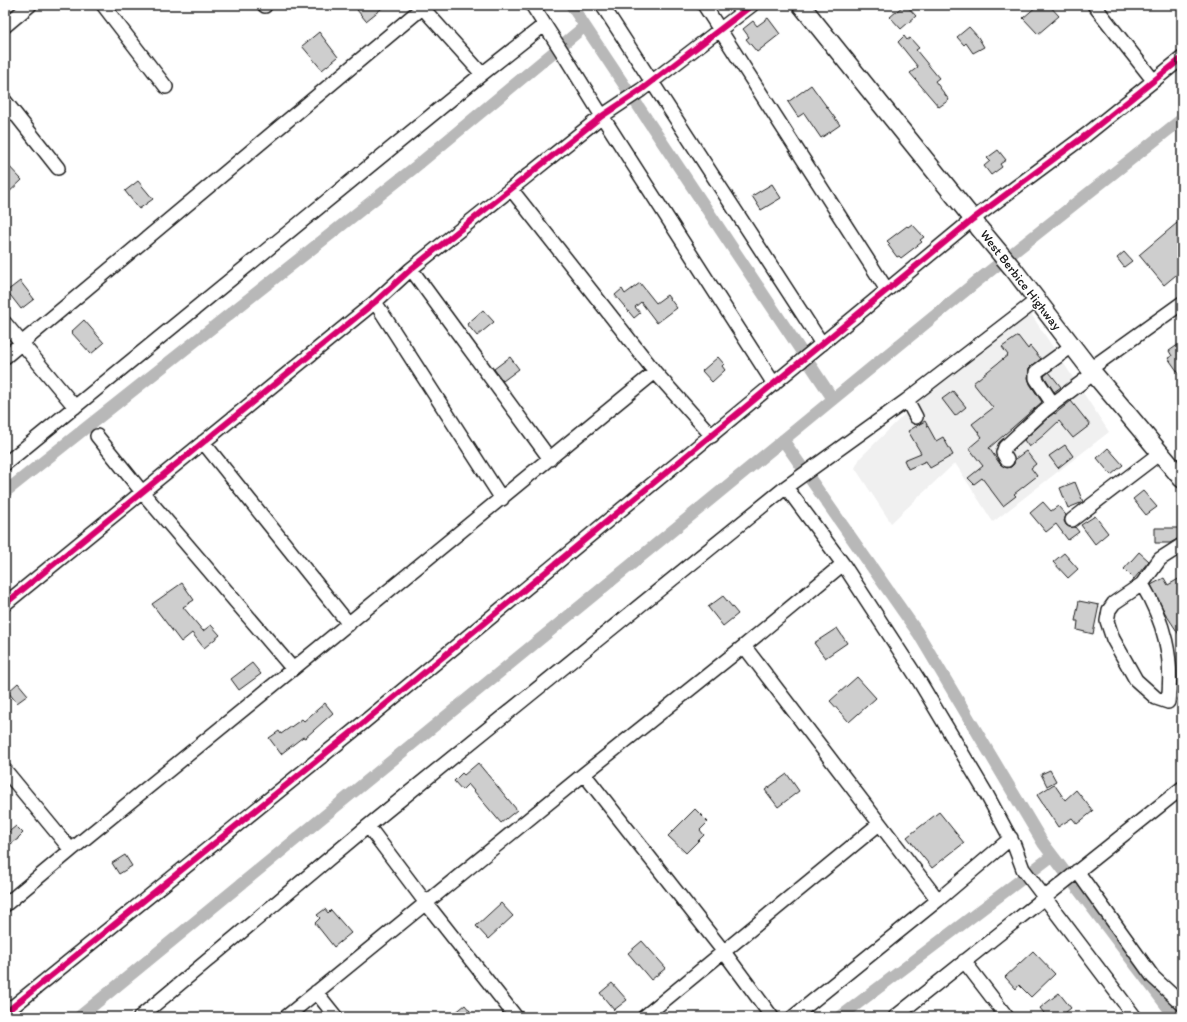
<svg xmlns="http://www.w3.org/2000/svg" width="1187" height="1022" font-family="Itim,sans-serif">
<rect width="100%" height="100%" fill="#fff"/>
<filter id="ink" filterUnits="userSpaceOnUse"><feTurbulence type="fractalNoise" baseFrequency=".025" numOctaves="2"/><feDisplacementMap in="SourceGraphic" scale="8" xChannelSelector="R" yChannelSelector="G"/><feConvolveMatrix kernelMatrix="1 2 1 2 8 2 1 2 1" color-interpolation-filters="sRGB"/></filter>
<g filter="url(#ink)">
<path fill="#f0f0f0" d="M1031,314L1109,432L993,522L955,463L891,523L855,468L860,458L918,401Z"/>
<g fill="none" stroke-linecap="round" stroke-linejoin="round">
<path stroke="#b8b8b8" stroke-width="12" d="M571,5L833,399
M783,440L918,633L1043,843L1175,1017
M5,492L414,168L585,26
M79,1017L976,282L1182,119
M840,1017L1052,856"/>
</g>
<path fill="#cecece" stroke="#1c1c1c" d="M362,5H386L366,21L357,10Z
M904,5H906L916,16L901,29L890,17Z
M1038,5H1049L1059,16L1038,34L1023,18Z
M768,18L780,34L757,52L746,39L749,37L743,29L753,21L757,26Z
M969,27L978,37L984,47L973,53L966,43L964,45L957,37Z
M319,32L338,57L322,70L302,46Z
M904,36L907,40L910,38L919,48L916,50L939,78L935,81L949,100L939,107L910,73L918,67L898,42Z
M811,85L840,125L821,138L804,113L798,117L788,102Z
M998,150L1006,160L1000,164L1002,167L991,175L984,166L990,161L987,158Z
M5,162L22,180L5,196Z
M138,181L153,199L139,209L125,191Z
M772,184L781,198L761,210L752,196Z
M1177,223L1182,228V270L1164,285L1139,255Z
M912,224L924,237L920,240L922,242L901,258L899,256L897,257L888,245L890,244L887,241L907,226L908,227Z
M1124,252L1132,261L1124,267L1117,258Z
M20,281L34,299L21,309L7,291Z
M640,283L656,303L667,295L677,308L657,323L641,302L635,307L640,313L634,318L615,295L622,289L625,294Z
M483,310L494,322L477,336L467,324Z
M84,320L104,343L91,354L71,332Z
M1018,336L1028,349L1030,346L1041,359L1029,368L1028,378L1030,384L1042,402L989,448L1000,464L1007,468L1011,467L1014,464L1015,459L1026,451L1036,464L1031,468L1037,476L1014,494L1016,496L1003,506L982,478L974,484L968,478L983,466L969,448L982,437L972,424L993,408L973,383L1008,355L1002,347Z
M1182,342V378L1168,358L1172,356L1169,351Z
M510,357L519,369L503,381L494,369Z
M718,357L724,364L722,366L725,370L712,382L702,371Z
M1049,372L1061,387L1054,392L1044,376Z
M953,391L966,407L955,416L942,399Z
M1071,401L1090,425L1073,438L1059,421L1044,435L1029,447L1024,440L1050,416L1054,413L1055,414Z
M925,421L936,441L943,437L953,455L930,468L926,461L908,469L904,460L921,453L908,431Z
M1065,445L1073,456L1058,468L1049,456Z
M1108,448L1123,465L1111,475L1097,458Z
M1075,482L1083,502L1068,508L1060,488Z
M1143,491L1157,507L1146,515L1133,499Z
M1043,502L1051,511L1058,506L1066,515L1064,521L1066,525L1069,527H1075L1079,532L1068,540L1056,524L1046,532L1030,513Z
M1095,516L1108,533L1095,544L1081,525Z
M1155,528H1179V538L1170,543H1155Z
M1139,552L1149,561L1134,579L1124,569Z
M1064,553L1078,569L1068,578L1053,562Z
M1182,577V639L1165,613L1151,585L1164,578L1168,585Z
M182,583L194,600L183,607L203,631L211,625L220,635L204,648L192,633L181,642L152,604Z
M723,596L738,614L723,626L708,607Z
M1079,601L1099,605L1093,634L1077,630L1078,621H1075Z
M837,628L847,643L825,658L814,643Z
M252,663L261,674L239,690L231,679Z
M857,677L876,698L849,722L830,701Z
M18,683L28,695L17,703L8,692Z
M325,703L333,713L305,738L303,737L281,754L269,738L279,731L281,734L302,719L304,721Z
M478,763L517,810L501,823L468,784L462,790L454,781L462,773L464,775Z
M1050,770L1056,781L1047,786L1041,774Z
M787,774L799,791L778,807L765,790Z
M1054,784L1065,800L1076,790L1093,811L1077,824L1072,818L1058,827L1037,795Z
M695,809L708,822L700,830L704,835L686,853L668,836Z
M939,812L964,843L932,868L907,837Z
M16,826L23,833L18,838V839L5,848V835Z
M125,855L132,866L119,874L112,863Z
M501,903L513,916L488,939L476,926Z
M325,909L328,913L331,910L351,933L334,947L315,923L320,918L317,915Z
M642,941L666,968L651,980L628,953Z
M1033,951L1055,974L1031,997L1019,985L1016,989L1005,977Z
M612,983L627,1000L614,1010L600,993Z
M1059,993L1071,1008L1060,1017H1047L1040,1008Z
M465,1005L475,1017H450Z"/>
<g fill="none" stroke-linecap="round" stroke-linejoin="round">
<defs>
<path id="minor" d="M103,5L166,87
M264,5L265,6
M420,5L482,74
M532,5L566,58L602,116L774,384
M602,5L822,344
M704,5L887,290
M1094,5L1153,80
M5,26L30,5
M5,101L58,168
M511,189L655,372
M411,269L550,459
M375,302L502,499
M5,323L75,407
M5,357L422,8
M1090,369L1182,303
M907,400L916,417
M1053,404L1037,380L1036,378V372L1072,346
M97,436L142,492L293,669L655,372L712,436
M203,442L349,624
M1007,460L1003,453L1005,447L1045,410L1094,373
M5,464L482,74L544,25
M786,487L843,564L918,679L987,795L1014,845L1023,869L1135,1017
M1072,520L1160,453
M1142,584C1164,621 1174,658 1168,702L1156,698L1136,680L1113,639L1107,621L1109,610L1114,603L1142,584L1160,559L1182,545
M5,604L375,302L411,269L602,116L641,90L752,5
M744,646L938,900
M5,770L71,850L293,669
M584,774L724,952L772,1017
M368,826L426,903L516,1017
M1077,871L1153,977L1182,1004
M5,905L71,850
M964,961L1007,1017
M316,992L336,1017
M5,1013L352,732L973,219L1086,135L1182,58
M140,1017L368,826L786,487L907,400L1037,300
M286,1017L584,774L744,646L843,564
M644,1017L879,824
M793,1017L938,900L1011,838
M895,1017L1182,788"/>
<path id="major" d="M801,5L973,219L979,228L1014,270L1090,369L1182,479"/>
</defs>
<use href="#minor" stroke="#1c1c1c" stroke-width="16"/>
<use href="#major" stroke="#1c1c1c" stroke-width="20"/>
<use href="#minor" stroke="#fff" stroke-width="13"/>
<use href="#major" stroke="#fff" stroke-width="17"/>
<defs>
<path id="cycleway" d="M5,604L375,302L411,269L602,116L641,90L752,5
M5,1013L352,732L973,219L1086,135L1182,58"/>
</defs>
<use href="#cycleway" stroke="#fff" stroke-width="8"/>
<use href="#cycleway" stroke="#d6006c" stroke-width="6"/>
</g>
</g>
<g text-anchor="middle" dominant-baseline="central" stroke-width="3" stroke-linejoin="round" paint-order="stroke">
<g font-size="13" fill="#1c1c1c" stroke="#fff">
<text transform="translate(1021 280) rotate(52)">West Berbice Highway</text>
</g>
</g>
<rect width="1187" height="1022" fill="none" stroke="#fff" stroke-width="20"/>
<rect x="10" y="10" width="1167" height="1002" fill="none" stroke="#1c1c1c" stroke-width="1.5" filter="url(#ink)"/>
</svg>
